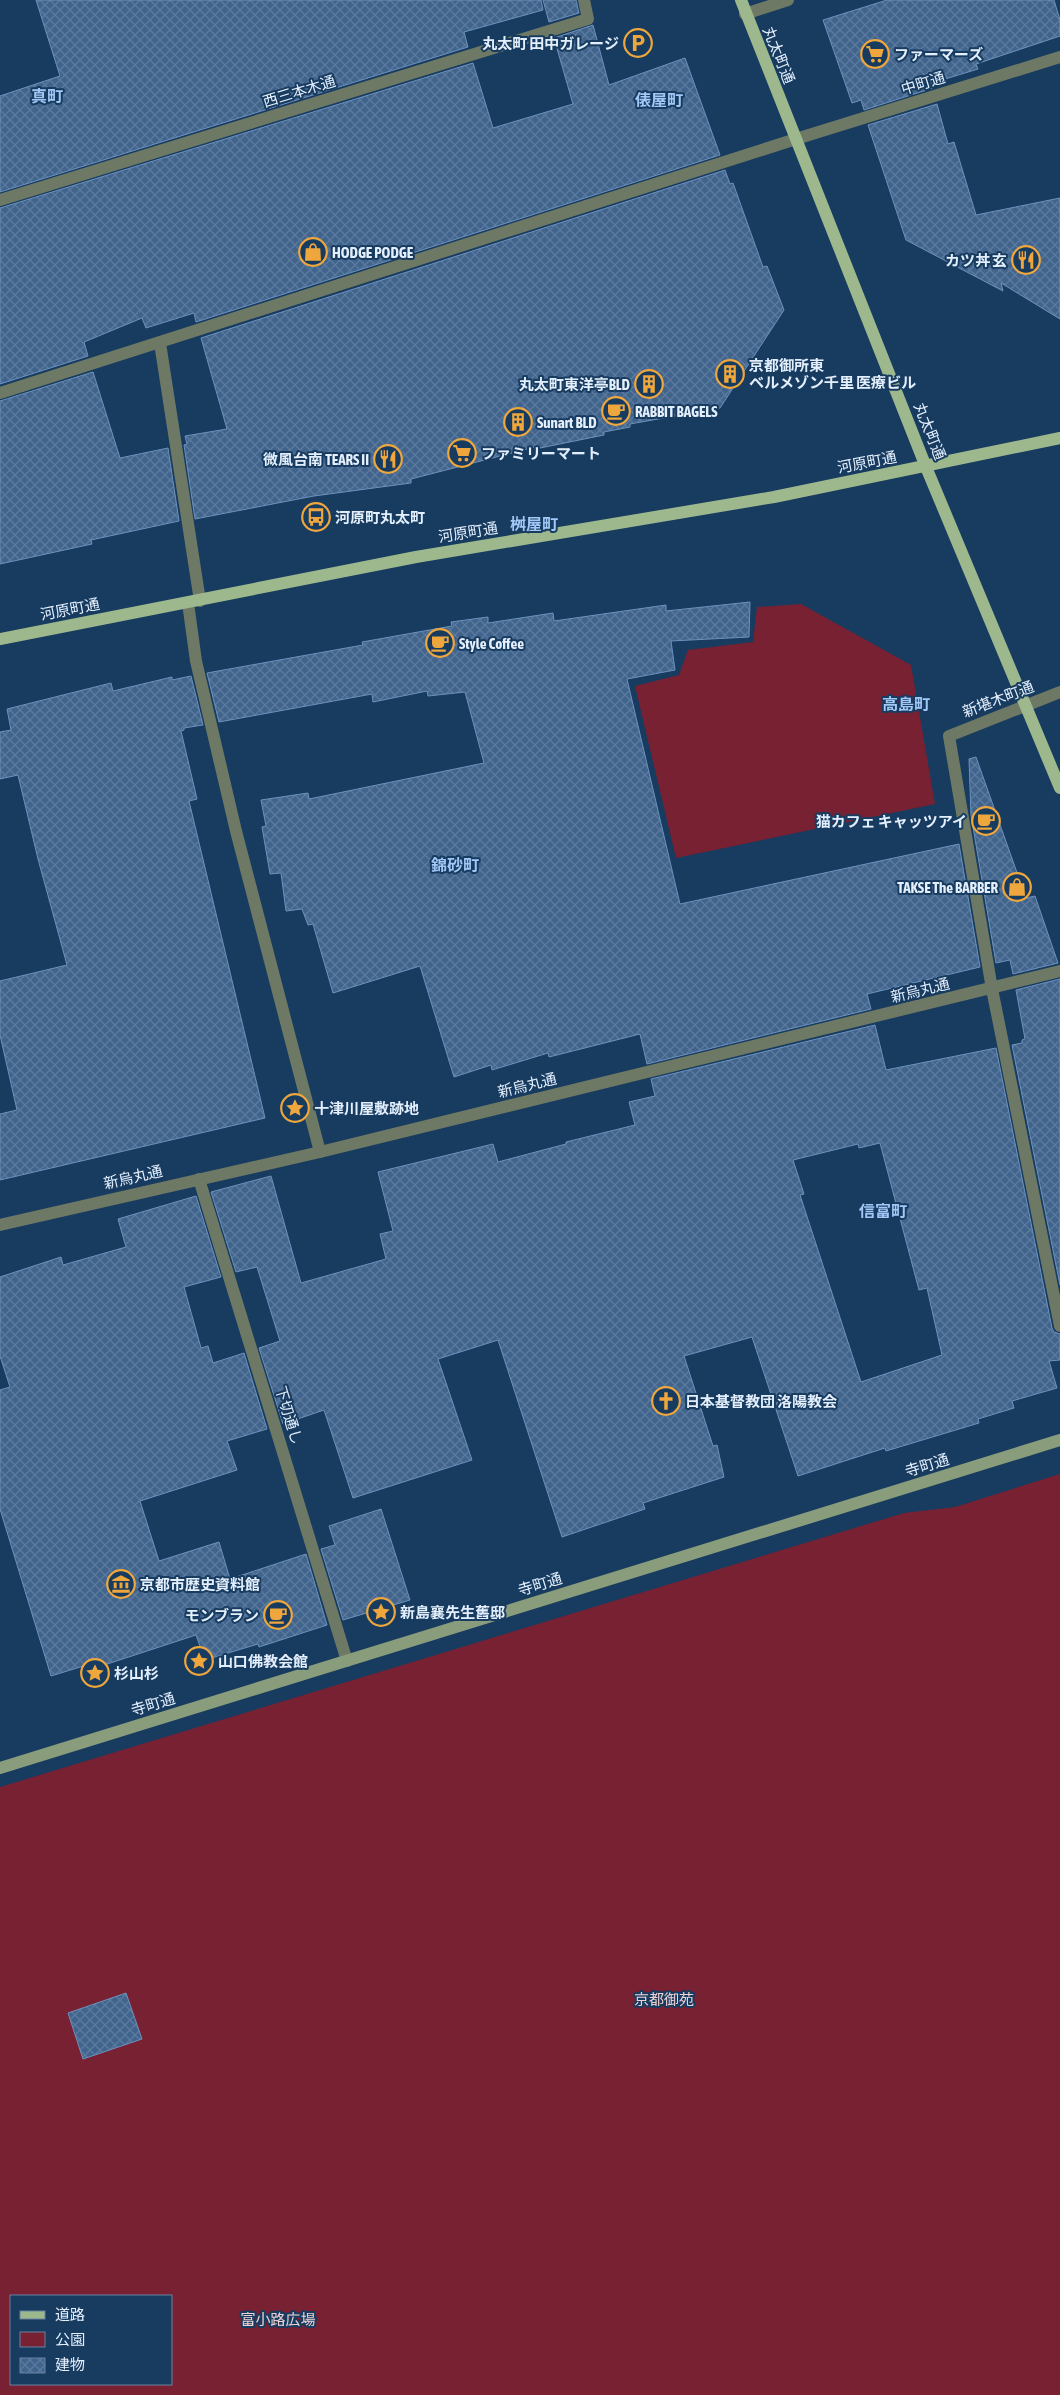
<svg xmlns="http://www.w3.org/2000/svg" width="1060" height="2395" font-family="'Asap Condensed','Noto Sans JP',sans-serif">
<defs>
<pattern id="building-cross-hatch" width="8" height="8" patternUnits="userSpaceOnUse" patternTransform="scale(1.25)"><rect width="8" height="8" fill="#41648d"/><path d="M0 0l8 8M0 8l8-8" fill="none" stroke="#5c7a9e"/></pattern>
</defs>
<rect width="100%" height="100%" fill="#183b60"/>
<path fill="#772133" fill-rule="evenodd" d="M801,604L911,665L935,804L676,858L635,686L679,675L688,650L753,642L757,607Z
M1060,1474V2395H0V1787L904,1513L955,1507ZM11,2296H171V2384H11Z"/>
<path fill="url(#building-cross-hatch)" stroke="#6c92bd" fill-rule="evenodd" d="M36,0H541L543,10L464,32L468,47L0,192V96L60,76Z
M543,0H576L579,13L549,22Z
M887,0H1054L1060,20V36L976,64L978,69L932,83L933,88L864,110L861,100L852,103L823,20Z
M593,25L609,85L685,58L720,155L196,322L194,313L146,328L142,318L84,342L88,356L0,384V208L473,63L493,128L573,104L554,38Z
M937,104L948,144L954,142L976,215L1060,198V319L1001,283L1003,291L906,240L868,125Z
M725,170L730,184L733,183L763,267L767,266L784,310L720,408L630,424V427L604,432V435L540,448L539,446L411,479V483L314,496L195,519L184,445L187,444L185,436L227,429L201,338Z
M93,372L120,458L168,448L179,521L91,540L92,544L0,564V401Z
M750,602L749,637L671,641L675,670L627,679L680,904L959,844L980,967L867,994L871,1009L647,1064L640,1034L549,1057L548,1053L492,1070L491,1065L454,1077L420,966L333,993L313,924L308,925L302,909L286,911L281,873L270,874L262,827L266,826L261,800L308,793L309,799L484,763L465,692L428,696L427,691L373,702L372,694L219,722L207,673L363,645L362,642L452,626L451,622L488,617V623L553,613L554,621L666,605V611Z
M191,676L203,725L184,728V730L181,731L197,799L189,801L265,1118L0,1180V1114L17,1110L0,1035V981L67,965L38,859L18,775L0,779V732L11,730L7,709L111,683L113,691L172,677V680Z
M976,757L1026,898L1035,896L1058,963L1013,974L1010,960L996,963L971,815L969,759Z
M1060,979V1285L1012,1045L1022,1043V1040L1025,1039L1016,990Z
M875,1025L886,1070L996,1048L1052,1328L1054,1332L1060,1334V1360L1049,1361L1057,1388L1012,1401L1014,1408L978,1419L979,1423L886,1451L885,1448L798,1476L752,1337L684,1356L713,1446L717,1445L724,1477L643,1503L645,1509L562,1537L498,1340L438,1359L472,1460L353,1498L324,1410L283,1424L259,1348L280,1341L257,1267L236,1272L211,1192L271,1176L301,1283L386,1259L380,1234L393,1231L378,1172L493,1144L498,1162L566,1144V1142L635,1125L629,1102L655,1096L651,1079ZM880,1143L919,1290L927,1288L942,1355L861,1382L800,1195L804,1194L793,1160L858,1144L859,1148Z
M196,1196L221,1277L184,1287L201,1348L208,1346L213,1363L244,1353L267,1429L227,1441L237,1470L140,1501L159,1561L219,1542L230,1579L306,1554L327,1625L259,1647L258,1644L205,1660L196,1635L92,1669L90,1664L51,1676L0,1509V1390L10,1387L0,1356V1277L61,1257L63,1265L126,1247L118,1219Z
M381,1509L410,1600L343,1620L321,1549L335,1545L329,1526Z
M126,1993L142,2039L83,2059L68,2013Z"/>
<g fill="none" stroke-linecap="round" stroke-linejoin="round">
<path stroke="#6d7964" stroke-width="12" d="M160,343L200,601
M0,393L796,139
M188,603L196,661L236,831L320,1152"/>
<path stroke="#6d7964" stroke-width="12" d="M745,14L788,0
M796,139L1060,57
M0,200L588,19L584,0
M1060,692L949,736L992,989L1060,1326
M199,1179L347,1661
M0,1225L320,1152L1060,971"/>
<path stroke="#899c7b" stroke-width="12" d="M0,1768L1060,1440"/>
<path stroke="#9eb88d" stroke-width="12" d="M741,0L926,467L1060,788
M0,639L416,557L774,497L1060,438"/>
</g>
<defs>
<symbol id="parking-ring" viewBox="-11 -11 22 22"><circle r="9.5" fill="#183b60" stroke="#efa73d" stroke-width="1.5"/><path d="M-3.5-5.5H1a3.5 3.5 0 0 1 0 7H-1V5.5H-3.5ZM-1-3.4V-.6H.8a1.4 1.4 0 0 0 0-2.8Z" fill="#efa73d"/></symbol>
<symbol id="supermarket-ring" viewBox="-11 -11 22 22"><circle r="9.5" fill="#183b60" stroke="#efa73d" stroke-width="1.5"/><path d="M-6-5.5h2.5l.6 2H6L4.5 2H-2.5L-4.4-4H-6ZM-1.5 3.2a1.3 1.3 0 1 0 .1 0ZM3 3.2a1.3 1.3 0 1 0 .1 0Z" fill="#efa73d"/></symbol>
<symbol id="shop-ring" viewBox="-11 -11 22 22"><circle r="9.5" fill="#183b60" stroke="#efa73d" stroke-width="1.5"/><path d="M-5-2.5h2.3a2.7 3.5 0 0 1 5.4 0H5L5.5 6h-11ZM-1.5-2.5h3a1.5 2.3 0 0 0-3 0Z" fill="#efa73d"/></symbol>
<symbol id="restaurant-ring" viewBox="-11 -11 22 22"><circle r="9.5" fill="#183b60" stroke="#efa73d" stroke-width="1.5"/><path d="M-5-6h1v4h1v-4h1v4h1v-4h1v5L-1.5 .5V6h-2V.5L-5-1ZM5-6V6H3V1.5H1.5Q1.5-4 5-6Z" fill="#efa73d"/></symbol>
<symbol id="building-ring" viewBox="-11 -11 22 22"><circle r="9.5" fill="#183b60" stroke="#efa73d" stroke-width="1.5"/><path d="M-4-6H4V6H1V3H-1V6H-4ZM-2.5-4.3h1.7v1.8h-1.7ZM.8-4.3h1.7v1.8H.8ZM-2.5-1h1.7V.8h-1.7ZM.8-1h1.7V.8H.8Z" fill="#efa73d"/></symbol>
<symbol id="cafe-ring" viewBox="-11 -11 22 22"><circle r="9.5" fill="#183b60" stroke="#efa73d" stroke-width="1.5"/><path d="M-5.5-4.5H6V0H3Q3 3.5 0 3.5H-2.5Q-5.5 3.5-5.5 0ZM3-3.2v2h1.7v-2ZM-6 4.5H4V6H-6Z" fill="#efa73d"/></symbol>
<symbol id="bus-ring" viewBox="-11 -11 22 22"><circle r="9.5" fill="#183b60" stroke="#efa73d" stroke-width="1.5"/><path d="M-5-6H5V4H4V6H2V4H-2V6H-4V4H-5ZM-3.5-4V0h7V-4ZM-3.5 1.2v1.5H-2V1.2ZM2 1.2v1.5H3.5V1.2Z" fill="#efa73d"/></symbol>
<symbol id="sight-ring" viewBox="-11 -11 22 22"><circle r="9.5" fill="#183b60" stroke="#efa73d" stroke-width="1.5"/><path d="M0-6L1.8-2.2L6-1.7L2.9 1.2L3.7 5.4L0 3.3L-3.7 5.4L-2.9 1.2L-6-1.7L-1.8-2.2Z" fill="#efa73d"/></symbol>
<symbol id="church-ring" viewBox="-11 -11 22 22"><circle r="9.5" fill="#183b60" stroke="#efa73d" stroke-width="1.5"/><path d="M-1.2-6h2.4v3.5h3.3v2.4h-3.3V6h-2.4V-.1h-3.3v-2.4h3.3Z" fill="#efa73d"/></symbol>
<symbol id="museum-ring" viewBox="-11 -11 22 22"><circle r="9.5" fill="#183b60" stroke="#efa73d" stroke-width="1.5"/><path d="M0-6L6-3V-2H-6V-3ZM-5-1h2V3h-2ZM-1-1h2V3h-2ZM3-1h2V3H3ZM-6 4H6V6H-6Z" fill="#efa73d"/></symbol>
</defs>
<g fill-rule="evenodd">
<use href="#parking-ring" x="622" y="27" width="32" height="32"/>
<use href="#supermarket-ring" x="859" y="38" width="32" height="32"/>
<use href="#shop-ring" x="297" y="236" width="32" height="32"/>
<use href="#restaurant-ring" x="1010" y="244" width="32" height="32"/>
<use href="#building-ring" x="714" y="358" width="32" height="32"/>
<use href="#building-ring" x="633" y="368" width="32" height="32"/>
<use href="#cafe-ring" x="600" y="395" width="32" height="32"/>
<use href="#building-ring" x="502" y="406" width="32" height="32"/>
<use href="#supermarket-ring" x="446" y="437" width="32" height="32"/>
<use href="#restaurant-ring" x="372" y="443" width="32" height="32"/>
<use href="#bus-ring" x="300" y="501" width="32" height="32"/>
<use href="#cafe-ring" x="424" y="627" width="32" height="32"/>
<use href="#cafe-ring" x="970" y="805" width="32" height="32"/>
<use href="#shop-ring" x="1001" y="871" width="32" height="32"/>
<use href="#sight-ring" x="279" y="1092" width="32" height="32"/>
<use href="#church-ring" x="650" y="1385" width="32" height="32"/>
<use href="#museum-ring" x="105" y="1568" width="32" height="32"/>
<use href="#sight-ring" x="365" y="1596" width="32" height="32"/>
<use href="#cafe-ring" x="262" y="1599" width="32" height="32"/>
<use href="#sight-ring" x="183" y="1645" width="32" height="32"/>
<use href="#sight-ring" x="79" y="1657" width="32" height="32"/>
</g>
<g text-anchor="middle" dominant-baseline="central" stroke-width="4" stroke-linejoin="round" paint-order="stroke">
<g font-size="15" font-weight="bold" fill="#e3effd" stroke="#183b60" text-anchor="start">
<text x="619" y="43" text-anchor="end">丸太町 田中ガレージ</text>
<text x="894" y="54">ファーマーズ</text>
<text x="332" y="252">HODGE PODGE</text>
<text x="1007" y="260" text-anchor="end">カツ丼 玄</text>
<text x="749" y="365">京都御所東<tspan x="749" dy="17">ベルメゾン千里 医療ビル</tspan></text>
<text x="630" y="384" text-anchor="end">丸太町東洋亭BLD</text>
<text x="635" y="411">RABBIT BAGELS</text>
<text x="537" y="422">Sunart BLD</text>
<text x="481" y="453">ファミリーマート</text>
<text x="369" y="459" text-anchor="end">微風台南 TEARS II</text>
<text x="335" y="517">河原町丸太町</text>
<text x="459" y="643">Style Coffee</text>
<text x="967" y="821" text-anchor="end">猫カフェ キャッツアイ</text>
<text x="998" y="887" text-anchor="end">TAKSE The BARBER</text>
<text x="314" y="1108">十津川屋敷跡地</text>
<text x="685" y="1401">日本基督教団 洛陽教会</text>
<text x="140" y="1584">京都市歴史資料館</text>
<text x="400" y="1612">新島襄先生舊邸</text>
<text x="259" y="1615" text-anchor="end">モンブラン</text>
<text x="218" y="1661">山口佛教会館</text>
<text x="114" y="1673">杉山杉</text>
</g>
<g font-size="15" fill="#e3effd" stroke="#183b60">
<text transform="translate(779 55) rotate(68)">丸太町通</text>
<text transform="translate(923 83) rotate(-17)">中町通</text>
<text transform="translate(299 91) rotate(-17)">西三本木通</text>
<text transform="translate(930 431) rotate(68)">丸太町通</text>
<text transform="translate(867 462) rotate(-11)">河原町通</text>
<text transform="translate(468 532) rotate(-9)">河原町通</text>
<text transform="translate(70 609) rotate(-11)">河原町通</text>
<text transform="translate(998 699) rotate(-21)">新堪木町通</text>
<text transform="translate(920 990) rotate(-14)">新烏丸通</text>
<text transform="translate(527 1085) rotate(-14)">新烏丸通</text>
<text transform="translate(133 1177) rotate(-13)">新烏丸通</text>
<text transform="translate(289 1415) rotate(73)">下切通し</text>
<text transform="translate(927 1465) rotate(-17)">寺町通</text>
<text transform="translate(540 1584) rotate(-17)">寺町通</text>
<text transform="translate(153 1704) rotate(-17)">寺町通</text>
</g>
<g font-size="15" fill="#eed1d3" stroke="#183b60">
<text x="664" y="1999">京都御苑</text>
<text x="278" y="2319">富小路広場</text>
</g>
<g font-size="16" font-weight="bold" fill="#a1c8f6" stroke="#183b60">
<text x="47" y="96">真町</text>
<text x="659" y="100">俵屋町</text>
<text x="534" y="524">桝屋町</text>
<text x="906" y="704">高島町</text>
<text x="455" y="865">錦砂町</text>
<text x="883" y="1211">信富町</text>
</g>
</g>
<rect x="10" y="2295" width="162" height="90" fill="#183b60" stroke="#69839f"/>
<rect x="20" y="2311" width="25" height="8" fill="#9eb88d" stroke="#69839f"/>
<text x="55" y="2320" font-size="15" fill="#e3effd">道路</text>
<rect x="20" y="2332" width="25" height="15" fill="#772133" stroke="#69839f"/>
<text x="55" y="2345" font-size="15" fill="#e3effd">公園</text>
<rect x="20" y="2358" width="25" height="15" fill="url(#building-cross-hatch)" stroke="#69839f"/>
<text x="55" y="2370" font-size="15" fill="#e3effd">建物</text>
</svg>
